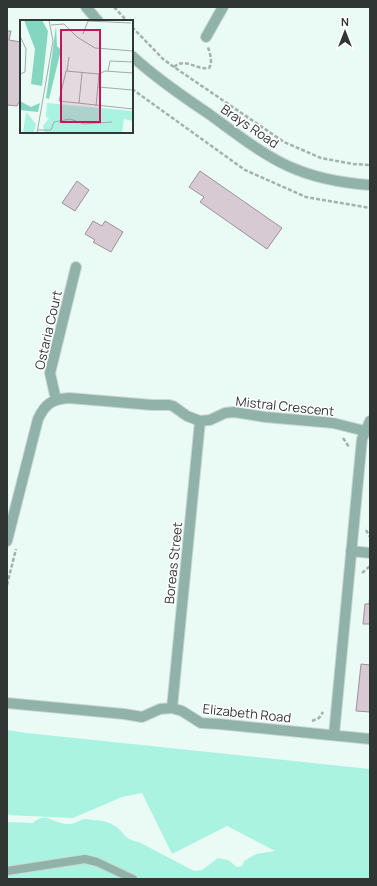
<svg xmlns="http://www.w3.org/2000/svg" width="377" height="886" font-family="Manrope,sans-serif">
<rect width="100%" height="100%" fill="#eafbf6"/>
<path fill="#aaf3e0" d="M7,730L27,733L370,769V879H7V822L33,823C46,810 56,826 70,824C75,824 79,820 84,819C86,819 104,821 106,822C110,823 116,826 119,829C125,836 129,841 139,842L194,871L202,870L218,858L228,860L237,867L242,866L244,861L256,854L275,851L227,826L172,854L142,793L122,797L73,818L7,815Z"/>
<path fill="#d8cad2" stroke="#9e9198" d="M7,31H11L9,40L21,42V102H19L17,106L7,105Z
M200,171L282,228L267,249L200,202L204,197L189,187Z
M77,181L89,190L75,211L62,203Z
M93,221L102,226L105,221L123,232L111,252L93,242L95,240L85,234Z
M370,595V624H363L365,604H369Z
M361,664L370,665V712L356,711Z"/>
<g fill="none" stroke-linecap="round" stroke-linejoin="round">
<defs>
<path id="service" d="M7,871L85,859L97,862L133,879"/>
<path id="minor" d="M86,7L98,21
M206,37L223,7
M132,56C156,78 182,96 209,114C234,132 260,153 288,166C314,178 342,183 370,185
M56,400L50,373L76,267
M7,541L38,419C45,404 52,399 69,398L152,405H169L173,406L187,416L200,421L210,420L225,413L234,412L265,417L333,423L365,431
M351,551L370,553
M7,703L124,714L142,717L160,709L172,708L182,711L201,723L219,724L370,739
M172,708L200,421
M334,735L361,449L362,439L370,421"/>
</defs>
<use href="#service" stroke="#c9d8d3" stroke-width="10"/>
<use href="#minor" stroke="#c9d8d3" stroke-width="12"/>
<path stroke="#a4b1ad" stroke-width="2.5" stroke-dasharray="4 2" stroke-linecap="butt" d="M114,7L127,21
M132,27L163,59L174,67L284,142L321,158L353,164L370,165
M174,67C184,57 196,70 209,68C213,62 210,54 208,47
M132,89L245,170L306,197L370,208
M343,438L349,447
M366,530L370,537
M362,573L370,566
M7,585L16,549
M312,721L319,718L323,712"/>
<use href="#service" stroke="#91b2a9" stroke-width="8"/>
<use href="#minor" stroke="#91b2a9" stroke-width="10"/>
</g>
<g text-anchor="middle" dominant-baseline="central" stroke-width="3" stroke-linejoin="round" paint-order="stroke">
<g font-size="13" fill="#303634" stroke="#fff">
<text transform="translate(250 126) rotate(34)">Brays Road</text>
<text transform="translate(48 330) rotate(-77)">Ostaria Court</text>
<text transform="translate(285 406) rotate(6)">Mistral Crescent</text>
<text transform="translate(173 563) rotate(-84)">Boreas Street</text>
<text transform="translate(247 713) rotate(6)">Elizabeth Road</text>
</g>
</g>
<g transform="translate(20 20)">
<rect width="113" height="113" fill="#eafbf6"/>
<path d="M27,83L112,91L113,101L104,99L102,113H25L23,106L29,98L26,97ZM6,92L16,104L14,113H3Z" fill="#aaf3e0"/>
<path d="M4,0H22L28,11L22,66L11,64L15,29ZM36,6L37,26L41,30L29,79L26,78ZM0,81L11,87L20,83L18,92L0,90Z" fill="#84d6c1"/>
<path fill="none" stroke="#a0aca8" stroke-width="1" d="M31,5L44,4L57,17L75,28L113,31M63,14L68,1L111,3M0,16L6,29L5,52L0,54M47,51L49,37M88,51L90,41L113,42M79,54L46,51L39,81L113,89M79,54L85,51L113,53M78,67L113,70M59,83L62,53M76,86L79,54M18,110H31L34,102L50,99L64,104L92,102M17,113L33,21L29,0"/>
<path fill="#c2185b" fill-opacity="0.15" stroke="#c2185b" stroke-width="2" d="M41,10H80V102H41Z"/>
<rect width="113" height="113" fill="none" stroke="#303634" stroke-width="2"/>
</g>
<rect width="377" height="886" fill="none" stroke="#303634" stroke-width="16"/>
<g transform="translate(345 32)" stroke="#ffffff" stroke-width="3" paint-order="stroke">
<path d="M0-3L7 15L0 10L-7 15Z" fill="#303634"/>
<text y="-6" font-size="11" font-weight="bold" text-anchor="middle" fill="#303634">N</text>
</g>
</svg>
